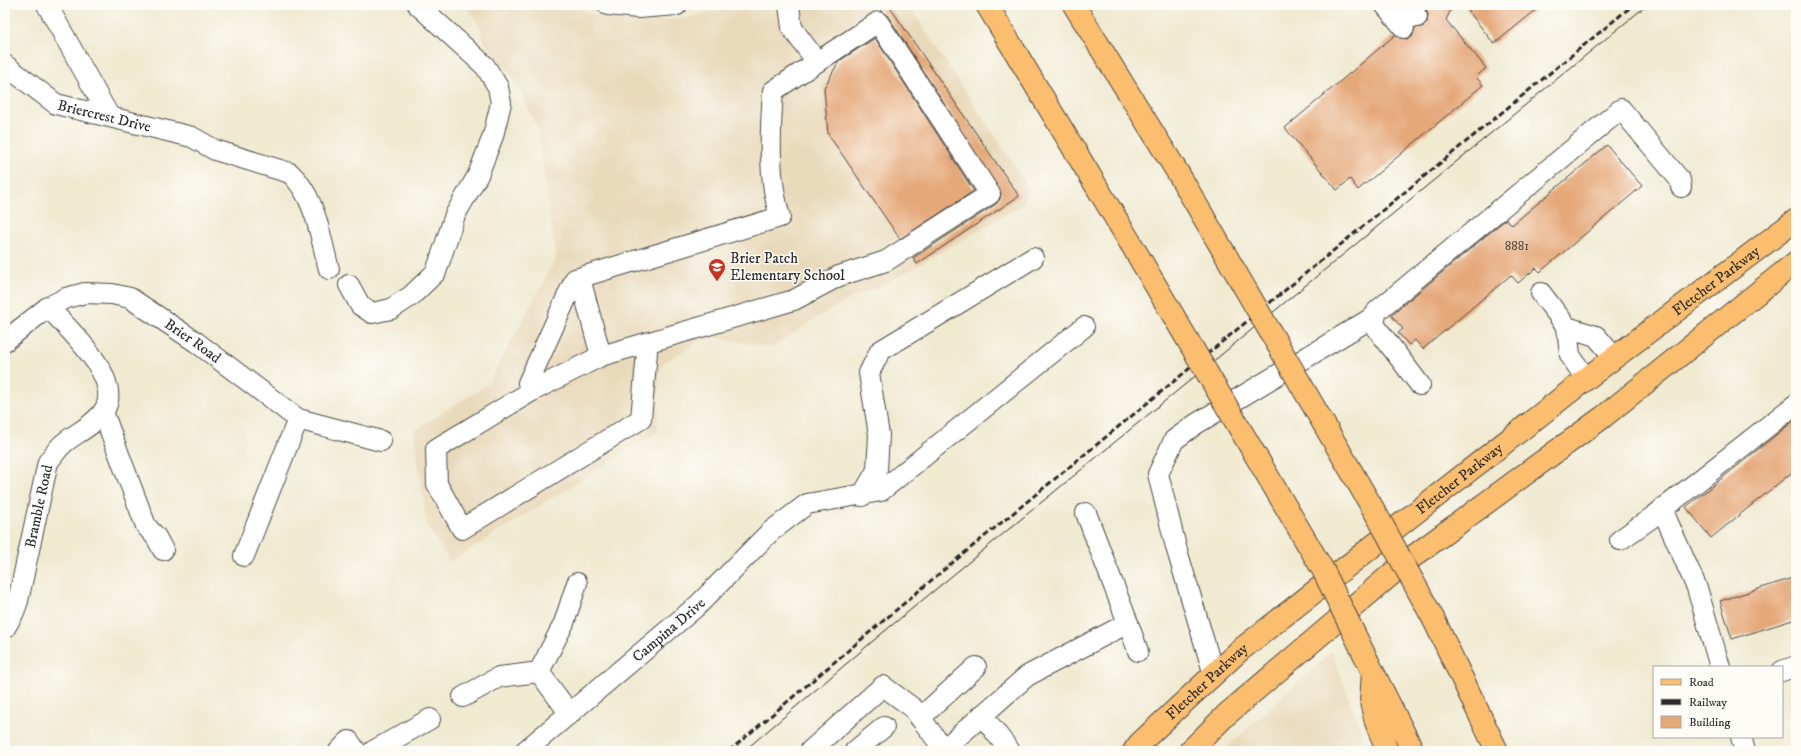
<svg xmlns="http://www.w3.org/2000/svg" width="1801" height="756" font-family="'IM FELL DW Pica',serif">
<rect width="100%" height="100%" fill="#fdfcf7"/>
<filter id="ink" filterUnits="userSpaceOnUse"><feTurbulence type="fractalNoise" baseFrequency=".025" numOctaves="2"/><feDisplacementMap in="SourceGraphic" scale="8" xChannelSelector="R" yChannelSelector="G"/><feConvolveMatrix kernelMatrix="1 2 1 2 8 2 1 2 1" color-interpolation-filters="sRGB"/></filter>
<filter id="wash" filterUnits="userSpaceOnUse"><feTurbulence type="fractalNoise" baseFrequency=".012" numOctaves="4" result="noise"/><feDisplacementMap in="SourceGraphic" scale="16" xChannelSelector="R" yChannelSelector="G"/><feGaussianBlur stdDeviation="0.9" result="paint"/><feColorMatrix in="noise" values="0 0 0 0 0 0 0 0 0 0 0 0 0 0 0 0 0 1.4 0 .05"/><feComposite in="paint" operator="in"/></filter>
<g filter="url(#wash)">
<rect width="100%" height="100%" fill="#f0ead1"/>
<path fill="#e8d9ba" d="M464,5H569L589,13L626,20H660L693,17L735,5H908L1028,186L1024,204L888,283L849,299L818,317L771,348L715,337L702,340L662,364L659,374L658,422L657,432L450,562L427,526L414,431L488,384L556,259L537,127L515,80L486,45L477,20Z
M1332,651L1368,751H1223Z"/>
<g id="blocks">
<path fill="#e5a879" d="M1432,5H1453L1446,20L1486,68L1476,77L1483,85L1358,190L1350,179L1337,190L1285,128L1395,35L1406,39L1412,37L1415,28L1424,26L1427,22L1428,15L1426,10Z
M1464,5H1542L1494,44Z
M889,6L1019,196L917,264L913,258L996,204L1000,199L1001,193L888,16L880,11Z
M875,38L974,191L900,239L828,134L824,88L839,61Z
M1607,145L1642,186L1540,272L1536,268L1518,283L1511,275L1423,349L1415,340L1409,345L1398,333L1403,329L1391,315L1506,219L1512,225Z
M1796,419V469L1711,538L1686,507Z
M1796,577V619L1732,639L1720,601Z"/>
</g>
</g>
<g filter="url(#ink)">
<use href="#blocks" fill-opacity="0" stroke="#494844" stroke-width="1"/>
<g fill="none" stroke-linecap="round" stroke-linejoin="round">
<defs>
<g id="minor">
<path d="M47,5L109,116"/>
<path d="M608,5L638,8L677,5"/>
<path d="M1385,5L1404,28"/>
<path d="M1408,5L1417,17"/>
<path id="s1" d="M5,65L56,104L192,137L215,150L290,173C316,197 320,237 329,269"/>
<path d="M580,278L601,356L646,343L647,352L641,419L462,529L437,484L436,449L532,391L528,383L575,279L780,217C768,177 770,133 773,91L817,62L792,28L789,5"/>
<path d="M349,285L360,305L372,313L391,309L411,296L436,272L455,215L478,175L493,136L501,103L498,87L485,66L418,5"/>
<path d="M1541,293L1567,327"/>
<path id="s2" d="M5,341L48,307L66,298L85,293L112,294L130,298L196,342L298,419L381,441"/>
<path d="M646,343L794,300L839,276L886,261L990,194L878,22L817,62"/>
<path d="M1586,379L1570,355L1567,327L1596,336L1614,357"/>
<path d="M1420,385L1376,327L1374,323L1377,311L1621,109L1680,180L1681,187"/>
<path d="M532,391L601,356"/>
<path d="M103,412L146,526L156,537L163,550"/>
<path d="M862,496L877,470L879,435L869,373L880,351L1033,258"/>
<path d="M1662,509L1697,588L1720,667"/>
<path d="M1620,540L1654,516L1796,404"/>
<path d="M244,556L298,419"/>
<path d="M1128,623L1138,651"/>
<path id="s3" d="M5,628L14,612L18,601L48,462C53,456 58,448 64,443C76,433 93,426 103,412C126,380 68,329 48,307"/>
<path d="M1782,671L1796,666"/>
<path d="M539,672L564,623L577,583"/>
<path d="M539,672L570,714"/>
<path d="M1214,675L1176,547L1158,474L1174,440L1196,424L1375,316"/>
<path d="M463,697L499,677L539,672"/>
<path d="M982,715L1010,751"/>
<path d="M920,718L976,667"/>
<path d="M1741,737L1745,751"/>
<path d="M944,749L1027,676L1128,623L1086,513"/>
<path d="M339,751L349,741L356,751"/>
<path d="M373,751L430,719"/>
<path id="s4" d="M525,751L698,605L770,532L807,504L881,491L1084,327"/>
<path d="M810,751L883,686L913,708L945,751"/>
<path d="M855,751L884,727"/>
</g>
<g id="major">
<path id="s5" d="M1134,751L1140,743L1239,651L1586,379L1796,220"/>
<path d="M1190,751L1226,715L1407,561L1603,417L1796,262"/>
</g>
<path id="highway" d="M987,5L1130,242
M1074,5L1178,173
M1434,620L1497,751
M1368,662L1413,751
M1373,671L1371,702L1376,722L1387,751"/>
</defs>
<use href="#minor" stroke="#494844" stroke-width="22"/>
<use href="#major" stroke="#494844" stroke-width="24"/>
<use href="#highway" stroke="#494844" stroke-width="24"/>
<use href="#minor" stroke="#fff" stroke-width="20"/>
<use href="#major" stroke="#fbbd6e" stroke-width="22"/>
<use href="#highway" stroke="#fbbd6e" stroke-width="22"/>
<path stroke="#2b2b2b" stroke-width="1" d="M744,751L880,635L1647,5"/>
<path stroke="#2b2b2b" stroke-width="3" stroke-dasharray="6 3" stroke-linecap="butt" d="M729,751L940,573L1633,5"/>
<defs>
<path id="highway-bridge" d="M1178,173L1379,519L1434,620
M1130,242L1323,570L1368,662"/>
</defs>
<use href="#highway-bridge" stroke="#494844" stroke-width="24" stroke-linecap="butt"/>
<use href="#highway-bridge" stroke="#fbbd6e" stroke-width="22"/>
</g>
</g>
<defs>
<symbol id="school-pin" viewBox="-11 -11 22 30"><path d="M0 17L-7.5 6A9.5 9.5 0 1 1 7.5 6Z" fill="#c8321e" stroke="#fdfcf7"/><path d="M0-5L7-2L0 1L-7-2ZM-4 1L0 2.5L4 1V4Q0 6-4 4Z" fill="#fff"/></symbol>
</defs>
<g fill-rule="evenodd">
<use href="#school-pin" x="707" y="257" width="20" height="27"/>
</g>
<g text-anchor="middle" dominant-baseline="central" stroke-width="3" stroke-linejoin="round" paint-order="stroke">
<g font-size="13" fill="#5a4a3e">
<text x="1517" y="246">8881</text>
</g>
<g font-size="15" fill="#2b2b2b" stroke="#fdfcf7">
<text stroke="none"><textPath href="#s1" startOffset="114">Briercrest Drive</textPath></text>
<text stroke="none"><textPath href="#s5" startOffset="749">Fletcher Parkway</textPath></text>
<text stroke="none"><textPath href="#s2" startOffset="216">Brier Road</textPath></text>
<text stroke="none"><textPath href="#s5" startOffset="425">Fletcher Parkway</textPath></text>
<text stroke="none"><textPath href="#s3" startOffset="127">Bramble Road</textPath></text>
<text stroke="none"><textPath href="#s4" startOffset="188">Campina Drive</textPath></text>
<text stroke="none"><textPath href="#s5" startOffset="101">Fletcher Parkway</textPath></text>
</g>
<g font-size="15" fill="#2b2b2b" stroke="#fdfcf7" text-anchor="start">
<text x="730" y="258">Brier Patch<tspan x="730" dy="17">Elementary School</tspan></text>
</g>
</g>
<rect width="1801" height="756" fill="none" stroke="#fdfcf7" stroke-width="20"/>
<rect x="1653" y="666" width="130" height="72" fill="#fdfcf7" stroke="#a9a8a5"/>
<rect x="1661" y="679" width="20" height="6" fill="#fbbd6e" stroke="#a9a8a5"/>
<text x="1689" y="686" font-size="12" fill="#2b2b2b">Road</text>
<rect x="1661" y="699" width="20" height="6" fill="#2b2b2b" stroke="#a9a8a5"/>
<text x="1689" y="706" font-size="12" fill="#2b2b2b">Railway</text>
<rect x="1661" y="716" width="20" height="12" fill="#e5a879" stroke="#a9a8a5"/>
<text x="1689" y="726" font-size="12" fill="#2b2b2b">Building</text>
</svg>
